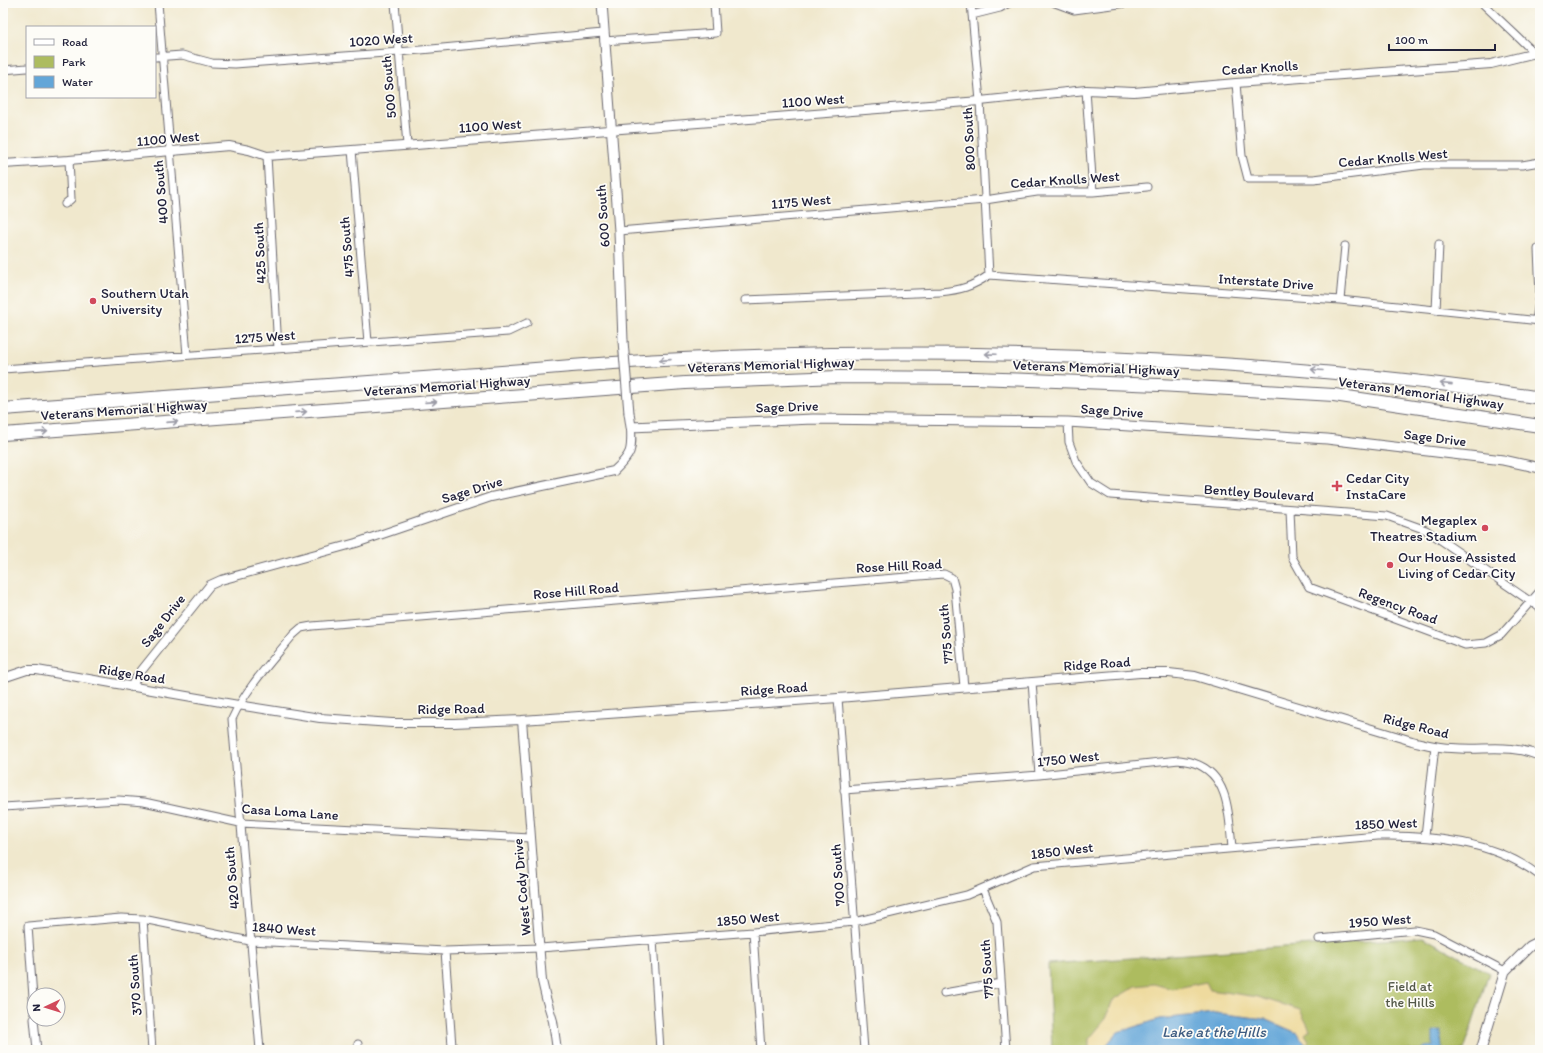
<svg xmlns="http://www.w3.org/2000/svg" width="1543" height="1053" font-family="Itim,sans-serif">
<rect width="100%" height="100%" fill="#fdfcf7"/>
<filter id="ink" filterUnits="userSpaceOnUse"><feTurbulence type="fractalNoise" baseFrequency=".025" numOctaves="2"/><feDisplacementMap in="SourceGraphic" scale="8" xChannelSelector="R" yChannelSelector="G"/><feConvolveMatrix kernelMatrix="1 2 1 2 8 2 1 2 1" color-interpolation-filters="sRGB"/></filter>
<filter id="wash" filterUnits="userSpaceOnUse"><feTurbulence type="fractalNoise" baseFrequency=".012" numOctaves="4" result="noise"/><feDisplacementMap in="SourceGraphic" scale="16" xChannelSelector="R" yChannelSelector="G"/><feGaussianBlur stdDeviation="0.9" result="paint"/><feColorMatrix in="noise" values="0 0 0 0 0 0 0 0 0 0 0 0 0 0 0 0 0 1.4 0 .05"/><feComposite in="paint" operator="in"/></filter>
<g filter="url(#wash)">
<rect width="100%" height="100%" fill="#f0e8cd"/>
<path fill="#adbc5f" stroke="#686f4d" d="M1423,937L1489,973L1464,1050H1052L1048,964Z"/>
<path fill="#eeda9e" stroke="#887e6c" d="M1206,982L1210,990L1258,997L1300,1010L1310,1030L1305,1034L1309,1041L1306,1045L1297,1033L1265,1019L1215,1013L1160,1019L1118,1032L1102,1050H1089V1039L1104,1021L1113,1000L1136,986L1154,984L1172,989Z"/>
<path fill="#63a6d8" stroke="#42648a" d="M1215,1013L1265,1019L1297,1033L1306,1045L1304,1050H1102L1118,1032L1160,1019Z
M1441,1031L1442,1050H1421L1425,1047L1433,1046V1032Z"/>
</g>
<g filter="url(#ink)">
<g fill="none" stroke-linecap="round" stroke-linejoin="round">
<defs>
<path id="minor" d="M158,3L187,355
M395,3L407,145
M971,3L980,101L989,275
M1055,3L1074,10L1127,3
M1482,3L1540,58
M972,15L1000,8L1009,3
M604,41L716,33L714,3
M155,57L182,55L212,63L235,64L399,52L603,33
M3,70L27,68
M1236,83L1242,156L1248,179H1314L1424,165H1522L1540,162
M1086,90L1093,192
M352,150L368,342
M267,156L278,349
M65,204L71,199L69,160
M619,231L985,200L1037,192H1093L1147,187
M989,275L1340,300L1540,321
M745,300L940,292C960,290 972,287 989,275
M1340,300L1345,246
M1436,311L1439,244
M1536,321L1540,295L1538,249L1540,248
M3,369L508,332L527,323
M1068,422L1069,442L1076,461L1091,483L1110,495L1387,516L1426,530L1540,608
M1290,509L1292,557L1309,587L1465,645L1486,643L1501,635L1540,591
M1032,682L1039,775
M838,698L864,1050
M844,790L1039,775L1179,760C1184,761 1189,761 1194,763C1230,775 1229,817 1232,848
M3,807L119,800L144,802L240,823L530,838
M1425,836L1435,746
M983,889L997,922L1006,1050
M143,919L152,1050
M753,932L761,1050
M1319,939L1415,930L1434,934L1505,971
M653,940L660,1050
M445,951L452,1046
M944,993L1001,983
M34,1012L28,926L121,918L143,919L250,941L445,951L540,948L753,932L854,922L967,895L1034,866L1378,836C1433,835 1495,841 1540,876
M34,1019L37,1050
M358,1044L359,1050
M260,1050L232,719C246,688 272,661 293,635L301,628L312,626L944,574L952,578L955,589L964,687"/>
<path id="tertiary" d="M3,164L69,160L229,146L249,150L267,156L352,150L980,101L1086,90L1134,92L1236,83L1491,64L1540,52
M3,678L27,670H37L238,705L320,718L392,723H454L522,720L838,698L1140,673H1169L1195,676L1412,741C1425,744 1439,748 1452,748C1483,751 1509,743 1540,756
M131,687L138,675L210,585L221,580L356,543L491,497L614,471C632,454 632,451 631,427
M522,720L542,981L546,998L553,1021L557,1050"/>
<path id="secondary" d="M602,3L619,231L623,341
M629,413L631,427L813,419L1068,422L1327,439L1503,460L1540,468
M1481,1050L1505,971L1530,946L1540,941"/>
<path id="motorway" d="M3,409C152,398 302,387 451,376C528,370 605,362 683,359C845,351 1008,352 1170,361C1295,368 1417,378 1540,398
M3,434L685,383L838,377L975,378L1159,385L1334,395L1540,426"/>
</defs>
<use href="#minor" stroke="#6a676e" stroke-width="9"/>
<use href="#tertiary" stroke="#6a676e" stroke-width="10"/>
<use href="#secondary" stroke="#6a676e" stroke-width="11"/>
<use href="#motorway" stroke="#6a676e" stroke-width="14"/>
<use href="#minor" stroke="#fff" stroke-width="7"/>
<use href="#tertiary" stroke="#fff" stroke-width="8"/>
<use href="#secondary" stroke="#fff" stroke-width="9"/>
<use href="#motorway" stroke="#fff" stroke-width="12"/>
<defs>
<path id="secondary-bridge" d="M623,341L629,413"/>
</defs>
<use href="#secondary-bridge" stroke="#6a676e" stroke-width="11" stroke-linecap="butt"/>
<use href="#secondary-bridge" stroke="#fff" stroke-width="9"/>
</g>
<defs><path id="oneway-shaft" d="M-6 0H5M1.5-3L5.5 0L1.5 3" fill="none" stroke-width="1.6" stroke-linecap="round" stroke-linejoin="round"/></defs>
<g stroke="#9c9ca7">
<use href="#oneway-shaft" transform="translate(991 354) rotate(-178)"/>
<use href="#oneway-shaft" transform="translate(665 360) rotate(176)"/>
<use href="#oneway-shaft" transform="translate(1317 370) rotate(-175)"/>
<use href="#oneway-shaft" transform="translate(1446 384) rotate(-174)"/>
<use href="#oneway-shaft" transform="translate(431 402) rotate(-4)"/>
<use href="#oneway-shaft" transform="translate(301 412) rotate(-4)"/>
<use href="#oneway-shaft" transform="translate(172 422) rotate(-4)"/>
<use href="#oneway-shaft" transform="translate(42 432) rotate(-4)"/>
</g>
</g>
<g fill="#d1495b" stroke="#fdfcf7" stroke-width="1.5">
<circle cx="93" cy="301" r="4"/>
<path d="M1335 480h4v4h4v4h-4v4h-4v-4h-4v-4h4z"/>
<circle cx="1485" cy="528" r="4"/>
<circle cx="1390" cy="565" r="4"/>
</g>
<g text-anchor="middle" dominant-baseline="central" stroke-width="3.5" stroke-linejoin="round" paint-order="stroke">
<g font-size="14" fill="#22223b" stroke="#fdfcf7">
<text transform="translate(381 40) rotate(-4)">1020 West</text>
<text transform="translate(1260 68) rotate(-4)">Cedar Knolls</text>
<text transform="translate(389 87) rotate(-95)">500 South</text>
<text transform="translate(813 101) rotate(-4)">1100 West</text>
<text transform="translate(490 126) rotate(-4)">1100 West</text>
<text transform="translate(168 139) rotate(-5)">1100 West</text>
<text transform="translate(969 139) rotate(-93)">800 South</text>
<text transform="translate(1393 158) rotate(-5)">Cedar Knolls West</text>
<text transform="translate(1065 180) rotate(-4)">Cedar Knolls West</text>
<text transform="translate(161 192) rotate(-95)">400 South</text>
<text transform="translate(801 202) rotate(-5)">1175 West</text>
<text transform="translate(603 216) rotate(-94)">600 South</text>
<text transform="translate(347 247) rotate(-95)">475 South</text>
<text transform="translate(260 253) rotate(-93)">425 South</text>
<text transform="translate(1266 282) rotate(4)">Interstate Drive</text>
<text transform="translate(265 337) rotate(-4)">1275 West</text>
<text transform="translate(771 365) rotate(-2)">Veterans Memorial Highway</text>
<text transform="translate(1096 368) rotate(2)">Veterans Memorial Highway</text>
<text transform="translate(447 386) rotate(-4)">Veterans Memorial Highway</text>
<text transform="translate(1421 393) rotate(8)">Veterans Memorial Highway</text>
<text transform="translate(787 407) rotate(-2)">Sage Drive</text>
<text transform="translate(124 410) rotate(-4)">Veterans Memorial Highway</text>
<text transform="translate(1112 411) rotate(4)">Sage Drive</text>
<text transform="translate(1435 438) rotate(7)">Sage Drive</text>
<text transform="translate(472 490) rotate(-17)">Sage Drive</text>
<text transform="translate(1259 493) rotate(4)">Bentley Boulevard</text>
<text transform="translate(899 566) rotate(-3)">Rose Hill Road</text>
<text transform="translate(576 591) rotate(-5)">Rose Hill Road</text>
<text transform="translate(1398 606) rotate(20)">Regency Road</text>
<text transform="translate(163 621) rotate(-52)">Sage Drive</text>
<text transform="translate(946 634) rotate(-95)">775 South</text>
<text transform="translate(1097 664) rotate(-4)">Ridge Road</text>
<text transform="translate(132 674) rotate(9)">Ridge Road</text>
<text transform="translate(774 689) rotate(-4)">Ridge Road</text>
<text transform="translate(451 709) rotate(-1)">Ridge Road</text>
<text transform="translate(1416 726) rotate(14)">Ridge Road</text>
<text transform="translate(1068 759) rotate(-6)">1750 West</text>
<text transform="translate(290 812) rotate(4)">Casa Loma Lane</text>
<text transform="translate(1386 824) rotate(-2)">1850 West</text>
<text transform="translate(1062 851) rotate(-7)">1850 West</text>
<text transform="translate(838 875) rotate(-94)">700 South</text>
<text transform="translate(232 878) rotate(-95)">420 South</text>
<text transform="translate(522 887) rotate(-95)">West Cody Drive</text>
<text transform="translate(748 919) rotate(-5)">1850 West</text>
<text transform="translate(1380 921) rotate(-4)">1950 West</text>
<text transform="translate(284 929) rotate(4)">1840 West</text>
<text transform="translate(987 969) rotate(-94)">775 South</text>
<text transform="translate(135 985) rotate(-94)">370 South</text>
</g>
<g font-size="14" fill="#22223b" stroke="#fdfcf7" text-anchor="start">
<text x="101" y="293">Southern Utah<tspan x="101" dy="16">University</tspan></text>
<text x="1346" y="478">Cedar City<tspan x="1346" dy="16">InstaCare</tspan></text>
<text x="1477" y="520" text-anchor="end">Megaplex<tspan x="1477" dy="16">Theatres Stadium</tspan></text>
<text x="1398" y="557">Our House Assisted<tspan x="1398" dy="16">Living of Cedar City</tspan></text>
</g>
<g font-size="14" fill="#535848" stroke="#fdfcf7">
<text x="1410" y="986">Field at<tspan x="1410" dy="16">the Hills</tspan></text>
</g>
<g font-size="15" font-style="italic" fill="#3f5d82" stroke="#fdfcf7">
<text x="1214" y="1032">Lake at the Hills</text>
</g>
</g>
<rect width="1543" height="1053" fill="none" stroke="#fdfcf7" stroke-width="16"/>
<rect x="26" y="26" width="130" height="72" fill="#fdfcf7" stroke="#a5a5ac"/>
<rect x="34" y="39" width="20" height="6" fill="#ffffff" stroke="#a5a5ac"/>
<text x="62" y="46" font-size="12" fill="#22223b">Road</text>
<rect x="34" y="56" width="20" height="12" fill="#adbc5f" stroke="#a5a5ac"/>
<text x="62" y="66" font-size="12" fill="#22223b">Park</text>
<rect x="34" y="76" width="20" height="12" fill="#63a6d8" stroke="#a5a5ac"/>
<text x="62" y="86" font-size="12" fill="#22223b">Water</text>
<g transform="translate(46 1007) rotate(266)"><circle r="19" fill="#fdfcf7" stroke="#a5a5ac"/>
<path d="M0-3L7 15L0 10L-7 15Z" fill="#d1495b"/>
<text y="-6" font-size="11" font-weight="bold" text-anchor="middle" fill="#22223b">N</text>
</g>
<path d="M1389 44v6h106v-6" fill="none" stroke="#22223b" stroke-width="2"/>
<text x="1395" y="44" font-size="12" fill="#22223b" stroke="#fdfcf7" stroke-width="3" paint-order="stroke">100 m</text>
</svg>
